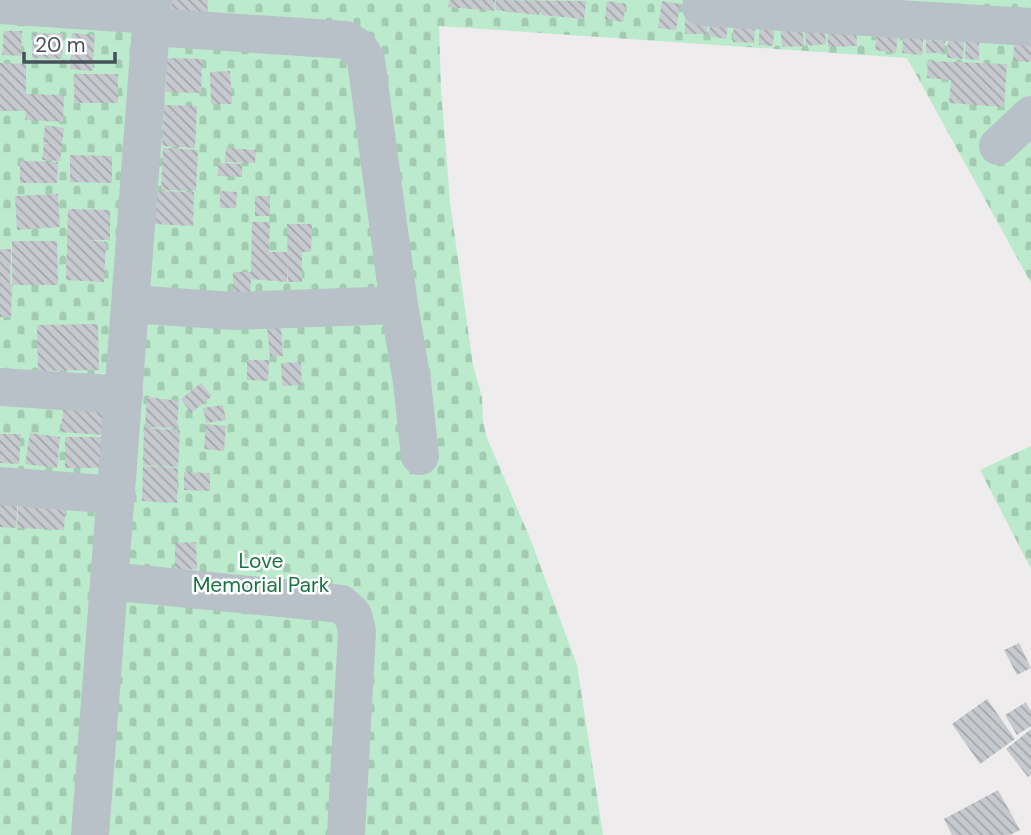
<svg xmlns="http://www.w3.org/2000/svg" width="1031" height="835" font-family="'DM Sans',sans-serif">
<defs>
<pattern id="cemetery-stones" width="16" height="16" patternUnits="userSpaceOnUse" patternTransform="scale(1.75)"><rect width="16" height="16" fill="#bbebcc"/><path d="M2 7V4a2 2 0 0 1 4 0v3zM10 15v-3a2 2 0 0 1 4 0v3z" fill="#a2cbb1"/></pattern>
<pattern id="building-back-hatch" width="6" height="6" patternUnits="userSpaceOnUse" patternTransform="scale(1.75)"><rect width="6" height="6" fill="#c6c9ce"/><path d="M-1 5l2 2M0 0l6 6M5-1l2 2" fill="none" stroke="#a3a6aa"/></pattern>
</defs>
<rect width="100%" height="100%" fill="#eeecec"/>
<path fill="url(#cemetery-stones)" d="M0,0H1031V283L907,58L439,26L441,90L450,202L473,365L482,397L483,422L487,438L530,538L577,665L603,835H0Z
M1031,446V569L980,470Z"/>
<path fill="url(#building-back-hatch)" d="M172,0H208L207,21L172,19Z
M449,0H495L494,11L448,7Z
M496,0L586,1L584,19L541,15V6L539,15L495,10Z
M607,1L626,4L623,22L605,19Z
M662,1L680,4L676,30L658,28Z
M685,16H707V34H685Z
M712,16L729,19L726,39L708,36Z
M824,18L826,44L806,46L804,19Z
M734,19H755L754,43L733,42Z
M802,19L804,46L782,47L780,20Z
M856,19L857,46L828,47L827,21Z
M760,20L775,21L773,46L759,45Z
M879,21L899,24L896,53L875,50Z
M904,25L924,26L922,55L902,53Z
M949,26L965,27L963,59L947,58Z
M966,27H979V60L965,59Z
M4,31H22L21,56L2,55Z
M33,33L63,34L62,59L32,58Z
M72,33L95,35L92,71L70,69Z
M1015,33L1031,34V62L1013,61Z
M926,40L945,41L944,53H926Z
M167,58L202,59L201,93L166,92Z
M928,61L1007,64L1004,107L949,103L951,80L927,78Z
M0,63L26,64V94L64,95L63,122L25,120L26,111H0Z
M230,71L232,104H211L210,72Z
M74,74H118V103H74Z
M164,105L197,106L195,148L162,146Z
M45,125L64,128L60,161L42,160L44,144H53L43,143Z
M163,148L198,150L196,191L161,190Z
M226,148L256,150L255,163L225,162Z
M70,155L112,156V183L70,182Z
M20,161L58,162L57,183H20Z
M218,163L242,164V177L218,176Z
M156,191L194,192L193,226L154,224Z
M220,191L237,192L236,208H220Z
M58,194L60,227L17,230L15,196Z
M255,196H270V216H255Z
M68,209L110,210V240H88L106,242L104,282L66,280Z
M252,222H270L269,252H288L287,282L251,279L250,300H233V272H251Z
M287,224H312L311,252H302V282H288Z
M12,241H57L58,285H12L11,317H0V249H11L10,285H12Z
M98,324L99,370L38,371L37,325Z
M281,327L283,356H270L267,328Z
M247,360H269L268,381L247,380Z
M301,362L302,385L282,386L281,363Z
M201,383L212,396L191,413L181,399Z
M147,397L179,401L177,428L145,427Z
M64,398L107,401L105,435L61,432Z
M223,405L226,420L206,423L203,408Z
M206,424L226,426L224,451L204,449Z
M144,428L180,430L178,467L143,465Z
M30,433L60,437L57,468L25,464Z
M0,434H21L19,464L0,463Z
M65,437H108V468H65Z
M143,466L178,468L177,503L142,501Z
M184,472L210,473V491L184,490Z
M0,495L18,496L16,528L0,527Z
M19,496L66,498L64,530L17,528Z
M196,542L197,569L175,570V543Z
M1019,643L1031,668L1017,675L1004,650Z
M987,699L1015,739L980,764L952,724Z
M1026,702L1031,711V726L1017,735L1005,715Z
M1031,729V775L1028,777L1006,749Z
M998,790L1020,830L1010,835H952L944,819Z"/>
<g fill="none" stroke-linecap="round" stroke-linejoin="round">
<path stroke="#b8c1c8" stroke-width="38" d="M0,5L151,15
M701,7L1031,27
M151,27L346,40L359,48L366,60L399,305L412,382L420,456
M998,146L1031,115
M130,304L234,311L399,305
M0,387L124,395
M0,486L117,495
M109,581L341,604L353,615L357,631L346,835
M90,835L153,0"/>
</g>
<g text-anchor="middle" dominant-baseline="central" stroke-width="5" stroke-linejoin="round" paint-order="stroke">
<g font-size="21" fill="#1c7344" stroke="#fff">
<text x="261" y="561">Love<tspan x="261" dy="24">Memorial Park</tspan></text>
</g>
</g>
<path d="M24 52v10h91v-10" fill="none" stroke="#455058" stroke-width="3.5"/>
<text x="35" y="52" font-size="21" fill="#455058" stroke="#ffffff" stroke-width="5" paint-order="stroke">20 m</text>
</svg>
